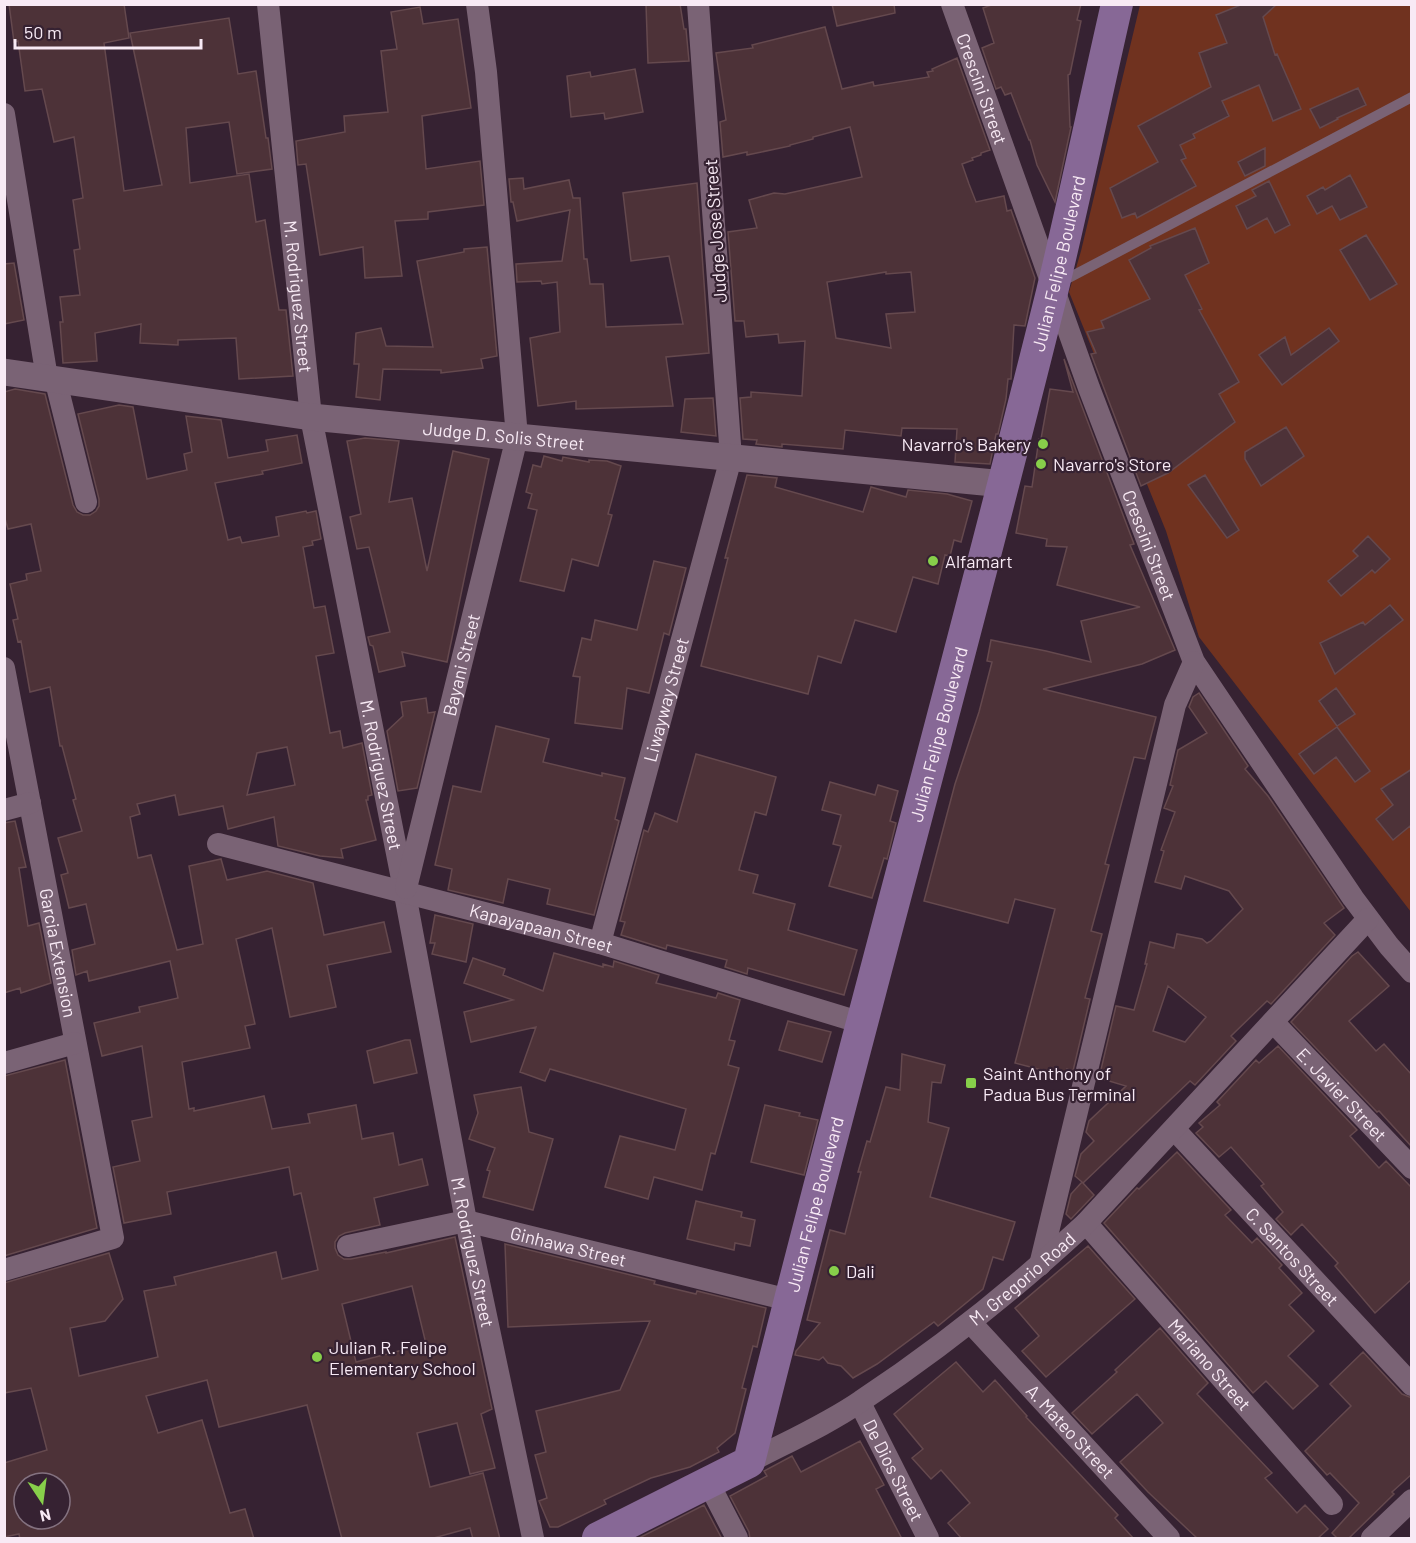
<svg xmlns="http://www.w3.org/2000/svg" width="1416" height="1543" font-family="Barlow,sans-serif">
<rect width="100%" height="100%" fill="#362232"/>
<path fill="#70321f" d="M1140,5H1411V912L1199,637L1166,531L1069,292L1081,251Z"/>
<path fill="#4d3238" stroke="#65494e" stroke-width="1.5" fill-rule="evenodd" d="M9,4H124L129,38L104,43L124,191L162,185L130,33L229,18L238,74L256,71L266,138H268L272,169L237,174L229,122L186,128L190,183L249,174L256,222L265,220L279,310H286L293,376L239,379L236,338L178,340V345L140,343L141,324L95,333L97,361L63,363L60,322H63L60,297L80,295L74,250L80,249L73,200L83,198L74,137L54,142L42,89L25,91L18,41L14,42Z
M646,4H680L684,29H686L689,61L648,63Z
M832,4H894L895,13L837,26Z
M994,4H1081L1077,20L1081,21L1070,74L1068,75L1070,127H1071L1055,202L1037,165L1030,140H1029L1011,93L1005,95L1001,87L996,89L982,48L994,43L983,8Z
M1243,4H1277L1263,17L1275,55L1277,54L1301,109L1273,121L1259,85L1222,101L1229,116L1193,134L1195,138L1180,145L1186,158L1181,160L1196,186L1137,218L1135,213L1122,218L1110,188L1158,162L1138,126L1211,87L1199,53L1227,43L1216,15Z
M420,7L423,24L458,19L471,108L422,116L426,169L480,161L484,205L428,212V219L395,221L402,276L365,278L363,247L320,255L306,164L298,165L296,141L345,132L344,116L388,112L381,51L397,49L391,12Z
M825,27L842,89L873,82L874,86L929,77L927,72L933,71L932,69L957,58L990,150L981,153V155L972,158L973,160L962,164L969,184L976,202L1004,196L1007,211L1011,210L1035,278L1025,326L1014,325L1011,379H1008L1006,399L998,434H996L990,464L955,462L957,429L902,428L901,436L845,430L843,449L782,444V447L756,444L757,440L743,439L740,398L751,397V392L802,396L805,341L779,343L778,334L746,337L744,321H735L728,232L757,228L749,200L774,193L785,194L862,177L850,127L813,137V139L790,145V146L747,155V152L723,157L720,122L726,120L716,53L753,48L752,45ZM886,272V274L911,272L915,312L886,314L891,348L836,338L827,282Z
M635,69L643,112L605,119L604,113L571,117L567,76L590,72L591,77Z
M1358,88L1366,105L1337,118L1338,119L1320,128L1310,109Z
M1265,148V166L1245,176L1238,162Z
M1350,175L1367,207L1340,220L1332,206L1317,214L1307,196L1323,187L1325,190Z
M523,178L524,189L569,180L573,198H580L584,259H587L590,284H603L606,327L683,324L669,256L631,261L623,193L697,183L709,353L666,357L673,406L576,409V401L538,406L530,338L560,332L557,282L542,284L541,281L517,282L516,264L562,261L570,210L517,221L513,202H511L509,179Z
M1269,181L1290,225L1275,233L1267,218L1247,229L1236,206L1256,196L1252,190Z
M1195,228L1209,263L1185,275L1202,309L1199,310L1239,382L1219,394L1235,422L1168,473L1141,486L1091,354L1096,353L1087,332L1104,328L1101,321L1150,299L1129,260L1151,248L1150,246Z
M1366,235L1397,284L1370,300L1340,250Z
M487,247L497,356L481,359L483,368L441,373V370L383,369L380,400L356,397L359,364H354L356,333L381,328L386,346L433,347L417,261L464,252V249Z
M14,263L24,320L4,324V264Z
M1329,328L1339,341L1282,385L1259,355L1285,337L1291,355Z
M1064,359L1134,544L1130,545L1175,650L1142,664L1043,689L1156,717L1145,759L1134,757L1105,864L1109,865L1091,931L1102,934L1085,998L1090,999L1073,1071L1067,1069L1065,1076L1015,1063L1055,909L1015,899L1008,923L924,901L955,784L979,712L992,662L987,661L991,640L1046,651L1091,662L1081,621L1140,607L1057,585L1067,547L1046,546L1047,539L1016,533L1025,486L1032,487L1039,439H1041L1050,389L1073,392Z
M15,389L45,394L73,505L77,512L83,515H90L96,511L99,506V499L78,414L119,405L133,407L147,479L187,470L184,454L192,452L186,416L221,420L228,458L268,451L266,440L297,435L302,463L262,471L263,474L215,483L228,540L240,537L242,543L279,536L276,517L306,511L307,513L316,511L321,539L312,541L313,545L303,547L314,608L325,606L334,653L316,656L330,733L340,731L343,748L362,743L372,795L368,796V800H366L376,840L341,849L343,858L320,856L278,846L274,817L228,829L223,806L179,815L175,795L137,804L140,814L130,817L138,858L151,855L177,950L203,944L189,866L221,859L227,880L267,871L313,883L324,935L384,922L391,952L327,965L336,1007L290,1017L272,928L236,939L255,1024L245,1026L250,1048L182,1062L189,1109L194,1108V1111L264,1096L272,1129L310,1123L308,1114L356,1105L362,1139L393,1133L399,1165L422,1159L428,1185L374,1198L380,1225L345,1233L339,1236L335,1242V1248L338,1255L344,1259H351L386,1252V1253L455,1237L492,1409L481,1414L495,1468L470,1474L457,1423L417,1433L430,1487L483,1473L500,1539H473L470,1528L430,1539H342L307,1405L219,1427L207,1380L146,1396L158,1433L202,1420L230,1513L245,1509L254,1539H20L19,1534L4,1537V1463L47,1450L31,1388L4,1393V1283L109,1253L123,1299L105,1321L70,1328L79,1376L158,1357L144,1291L176,1285L174,1277L276,1252L282,1279L318,1270L301,1193L294,1195L289,1167L167,1192L171,1214L124,1223L113,1167L140,1161L132,1121L152,1117L142,1046L102,1056L94,1023L140,1012L139,1007L178,998L170,961L89,981L87,971L76,975L72,950L95,944L86,904L69,908L61,875L68,873L58,838L82,831L73,800L76,799L62,746H60L50,687L30,692L21,641L18,642L13,620L18,619L10,584L27,580L26,574L41,571L31,524L8,529L4,515V392ZM287,747L295,785L247,795L257,753ZM412,1286L426,1344L356,1362L342,1304ZM24,1483H60V1519H24Z
M713,398L716,436L681,432L685,399Z
M1286,427L1304,456L1261,486L1245,459V452Z
M365,438L399,441L389,502L412,498L427,571L453,451L489,459L447,662L402,652L405,666L379,672L373,646L370,645L368,637L390,632L369,547L357,549L350,517L361,514L347,441Z
M544,456L562,461L563,457L589,462V460L607,461L621,466L608,514L612,515L598,566L572,559L564,591L520,581L537,510L528,508L532,494L526,492L533,465L541,467Z
M747,475L777,478L775,487L863,512L871,487L906,497L908,490L947,494L972,501L961,542L954,540L950,556L945,555L938,584L913,577L896,632L855,620L841,663L818,656L808,694L701,666L728,558H725Z
M1205,475L1239,530L1227,538L1188,485Z
M1368,536L1390,559L1375,573L1372,570L1341,596L1328,581L1358,556L1353,551Z
M654,561L686,568L669,635L664,633L649,693L627,688L622,729L575,723L580,677L573,676L582,638L591,640L595,620L637,630Z
M1390,605L1403,620L1335,674L1320,643L1363,622L1365,625Z
M1336,688L1355,714L1337,726L1319,701Z
M1199,693L1248,766L1245,769L1268,796L1344,908L1324,923L1335,935L1271,1004L1267,1001L1231,1036L1236,1041L1195,1085L1190,1081L1083,1183L1094,1195L1071,1219L1066,1214L1071,1194L1082,1182L1075,1176L1081,1154L1094,1141L1086,1132L1089,1121L1126,1086L1099,1078L1116,1006L1134,1010L1147,964H1145L1150,942L1174,948L1177,934L1202,939L1207,943L1211,941L1243,909L1229,891L1185,876L1181,889L1155,882L1164,851L1161,850L1175,812L1164,808L1173,786L1170,785L1178,750L1207,733L1189,707L1193,697ZM1168,986L1206,1017L1185,1042L1153,1031Z
M426,698L428,713L435,712L417,788L398,791L387,731L403,716L401,702Z
M496,726L549,739L543,762L602,776V773L625,778L615,819L619,821L594,915L547,904L550,889L508,879L503,903L448,890L452,869L435,865L453,786L481,792Z
M1337,727L1370,771L1355,782L1336,757L1314,774L1299,754Z
M696,754L776,777L766,815L755,812L739,870L758,875L753,893L795,904L788,930L857,950L844,995L748,968L747,974L725,967L727,960L667,945L666,949L621,935L625,922L620,921L644,830L648,832L655,813L677,822Z
M1412,769V829L1410,826L1393,840L1376,819L1393,805L1381,789Z
M830,782L875,795L878,785L898,791L890,821L896,823L887,859L884,858L872,898L829,886L841,846L833,844L841,815L822,810Z
M15,821L26,867L19,868L28,926L39,923L51,983L21,993L20,988L4,993V823Z
M435,915L473,924L466,962L432,954L435,943H430Z
M1358,952L1389,986L1349,1021L1376,1051L1384,1044L1412,1075V1147L1379,1111L1377,1112L1291,1022L1352,956Z
M554,953L603,967V964L613,967L614,961L659,975L656,983L716,998L718,993L740,1000L729,1040L735,1041L728,1065L739,1068L715,1154L711,1153L702,1190L654,1177L648,1199L605,1187L620,1136L675,1150L686,1109L550,1069L545,1081L520,1072L536,1027L471,1042L464,1012L513,1000L464,983L473,958L505,969L503,975L543,991Z
M788,1021L831,1032L822,1062L779,1050Z
M405,1040H410L417,1073L374,1083L367,1051Z
M1278,1046L1357,1130L1350,1136L1379,1168L1386,1161L1412,1188V1279L1375,1313L1335,1266L1338,1263L1302,1224L1291,1235L1276,1219L1283,1212L1261,1186L1264,1184L1231,1147L1219,1157L1196,1133L1203,1127L1199,1123L1220,1105L1217,1102L1256,1060L1259,1063Z
M902,1054L945,1065L941,1083L932,1082L928,1122L949,1128L930,1197L1015,1222L1003,1260L993,1257L983,1289L938,1326L934,1322L877,1364L853,1378L841,1366L828,1363L823,1357L819,1360L795,1355L796,1351L820,1323L807,1320L830,1230L845,1234L861,1172H858L867,1141L870,1142L886,1087L900,1090Z
M65,1060L97,1228L4,1256V1076Z
M521,1087L529,1132L553,1139L533,1210L483,1197L490,1171L487,1170L495,1148L469,1139L478,1113L474,1095Z
M765,1105L800,1113L799,1116L818,1120L804,1175L751,1162Z
M1177,1152L1231,1210L1225,1215L1252,1243L1257,1238L1282,1265L1279,1268L1302,1293L1289,1305L1314,1331L1288,1356L1318,1386L1293,1409L1266,1381L1253,1393L1104,1223L1137,1188L1139,1189Z
M696,1201L742,1212L741,1217L755,1220L750,1246L735,1243L734,1250L687,1239Z
M505,1244L655,1281L654,1284L696,1294L697,1291L766,1308L757,1347L753,1346L742,1388L746,1389L735,1433L717,1448L719,1452L690,1467L651,1478L604,1500L606,1504L558,1527H550L539,1501L547,1498L535,1455L546,1452L536,1411L620,1390L650,1321L508,1327Z
M1088,1246L1135,1299L1046,1377L1022,1351L1039,1336L1015,1308Z
M1160,1328L1208,1383L1197,1394L1272,1473L1265,1478L1297,1513L1305,1505L1328,1529L1317,1539H1198L1148,1492L1120,1462L1163,1423L1137,1394L1092,1434L1072,1413L1117,1372L1115,1370Z
M1363,1352L1402,1394L1412,1398V1474L1392,1492L1394,1494L1348,1539H1338L1332,1533L1359,1503L1330,1473L1327,1475L1305,1451L1351,1406L1330,1384Z
M956,1362L983,1392L995,1380L1027,1416L1026,1417L1118,1515L1115,1518L1134,1539H962L948,1523L970,1503L941,1470L931,1479L912,1458L923,1449L894,1414Z
M860,1441L884,1485L876,1489L902,1539H750L749,1532L730,1496L767,1476L764,1471L792,1456L801,1472Z
M704,1505L722,1539H637Z"/>
<g fill="none" stroke-linecap="round" stroke-linejoin="round">
<path stroke="#7a6375" stroke-width="10" d="M1059,283L1412,97"/>
<g stroke="#7a6375" stroke-width="22">
<path id="s1" d="M268,4L311,417L405,894L466,1221L533,1538"/>
<path id="s2" d="M952,4L1089,388L1194,662L1353,898L1389,946L1412,972"/>
<path d="M4,114L47,378"/>
<path d="M55,378L86,502"/>
<path id="s3" d="M4,668L113,1238L4,1270"/>
<path d="M4,810L30,803"/>
<path id="s4" d="M218,844L600,943L862,1023"/>
<path id="s5" d="M406,888L517,437L486,72L477,4"/>
<path id="s6" d="M600,943L731,458L698,4"/>
<path id="s7" d="M1273,1022L1412,1168"/>
<path d="M4,1063L75,1043"/>
<path id="s8" d="M1174,1129L1412,1385"/>
<path id="s9" d="M1086,1223L1332,1504"/>
<path id="s10" d="M348,1246L466,1221L789,1300"/>
<path d="M1040,1265L1175,705L1194,662"/>
<path id="s11" d="M971,1323L1169,1538"/>
<path id="s12" d="M860,1403L928,1538"/>
<path id="s13" d="M749,1462C785,1443 828,1424 861,1401C941,1348 1016,1288 1086,1223L1368,919"/>
<path d="M709,1484L737,1538"/>
<path d="M1372,1538L1412,1500"/>
</g>
<path stroke="#7a6375" stroke-width="27" id="s14" d="M4,372L311,417L1004,484"/>
<path stroke="#876896" stroke-width="32" id="s15" d="M598,1538L749,1462C846,1071 955,683 1052,292C1075,197 1095,100 1117,4"/>
</g>
<g fill="#87cf4a" stroke="#362232" stroke-width="2">
<circle cx="1043" cy="444" r="6"/>
<circle cx="1041" cy="464" r="6"/>
<circle cx="933" cy="561" r="6"/>
<rect x="965" y="1077" width="12" height="12" rx="3"/>
<circle cx="834" cy="1271" r="6"/>
<circle cx="317" cy="1357" r="6"/>
</g>
<g text-anchor="middle" dominant-baseline="central" stroke-width="4.5" stroke-linejoin="round" paint-order="stroke">
<g font-size="18" fill="#f8eaf5" stroke="#362232">
<text stroke="none"><textPath href="#s2" startOffset="90">Crescini Street</textPath></text>
<text transform="translate(715 231) rotate(-94)">Judge Jose Street</text>
<text stroke="none"><textPath href="#s15" startOffset="1407">Julian Felipe Boulevard</textPath></text>
<text stroke="none"><textPath href="#s1" startOffset="294">M. Rodriguez Street</textPath></text>
<text stroke="none"><textPath href="#s14" startOffset="504">Judge D. Solis Street</textPath></text>
<text stroke="none"><textPath href="#s2" startOffset="576">Crescini Street</textPath></text>
<text stroke="none"><textPath href="#s5" startOffset="230">Bayani Street</textPath></text>
<text stroke="none"><textPath href="#s6" startOffset="252">Liwayway Street</textPath></text>
<text stroke="none"><textPath href="#s15" startOffset="921">Julian Felipe Boulevard</textPath></text>
<text stroke="none"><textPath href="#s1" startOffset="780">M. Rodriguez Street</textPath></text>
<text stroke="none"><textPath href="#s4" startOffset="334">Kapayapaan Street</textPath></text>
<text stroke="none"><textPath href="#s3" startOffset="290">Garcia Extension</textPath></text>
<text stroke="none"><textPath href="#s7" startOffset="100">E. Javier Street</textPath></text>
<text stroke="none"><textPath href="#s15" startOffset="435">Julian Felipe Boulevard</textPath></text>
<text stroke="none"><textPath href="#s10" startOffset="226">Ginhawa Street</textPath></text>
<text stroke="none"><textPath href="#s1" startOffset="1266">M. Rodriguez Street</textPath></text>
<text stroke="none"><textPath href="#s8" startOffset="174">C. Santos Street</textPath></text>
<text stroke="none"><textPath href="#s13" startOffset="330">M. Gregorio Road</textPath></text>
<text stroke="none"><textPath href="#s9" startOffset="188">Mariano Street</textPath></text>
<text stroke="none"><textPath href="#s11" startOffset="147">A. Mateo Street</textPath></text>
<text stroke="none"><textPath href="#s12" startOffset="75">De Dios Street</textPath></text>
</g>
<g font-size="18" fill="#f8eaf5" stroke="#362232" text-anchor="start">
<text x="1031" y="444" text-anchor="end">Navarro's Bakery</text>
<text x="1053" y="464">Navarro's Store</text>
<text x="945" y="561">Alfamart</text>
<text x="983" y="1073">Saint Anthony of<tspan x="983" dy="21">Padua Bus Terminal</tspan></text>
<text x="846" y="1271">Dali</text>
<text x="329" y="1347">Julian R. Felipe<tspan x="329" dy="21">Elementary School</tspan></text>
</g>
</g>
<rect width="1416" height="1543" fill="none" stroke="#f8eaf5" stroke-width="12"/>
<g transform="translate(42 1501) rotate(167)"><circle r="28" fill="#362232" stroke="#847280" stroke-width="1.5"/>
<path d="M0-4.5L10 22L0 15L-10 22Z" fill="#87cf4a"/>
<text y="-9" font-size="16" font-weight="bold" text-anchor="middle" fill="#f8eaf5">N</text>
</g>
<path d="M15 39v9h186v-9" fill="none" stroke="#f8eaf5" stroke-width="3"/>
<text x="24" y="39" font-size="18" fill="#f8eaf5" stroke="#362232" stroke-width="4.5" paint-order="stroke">50 m</text>
</svg>
